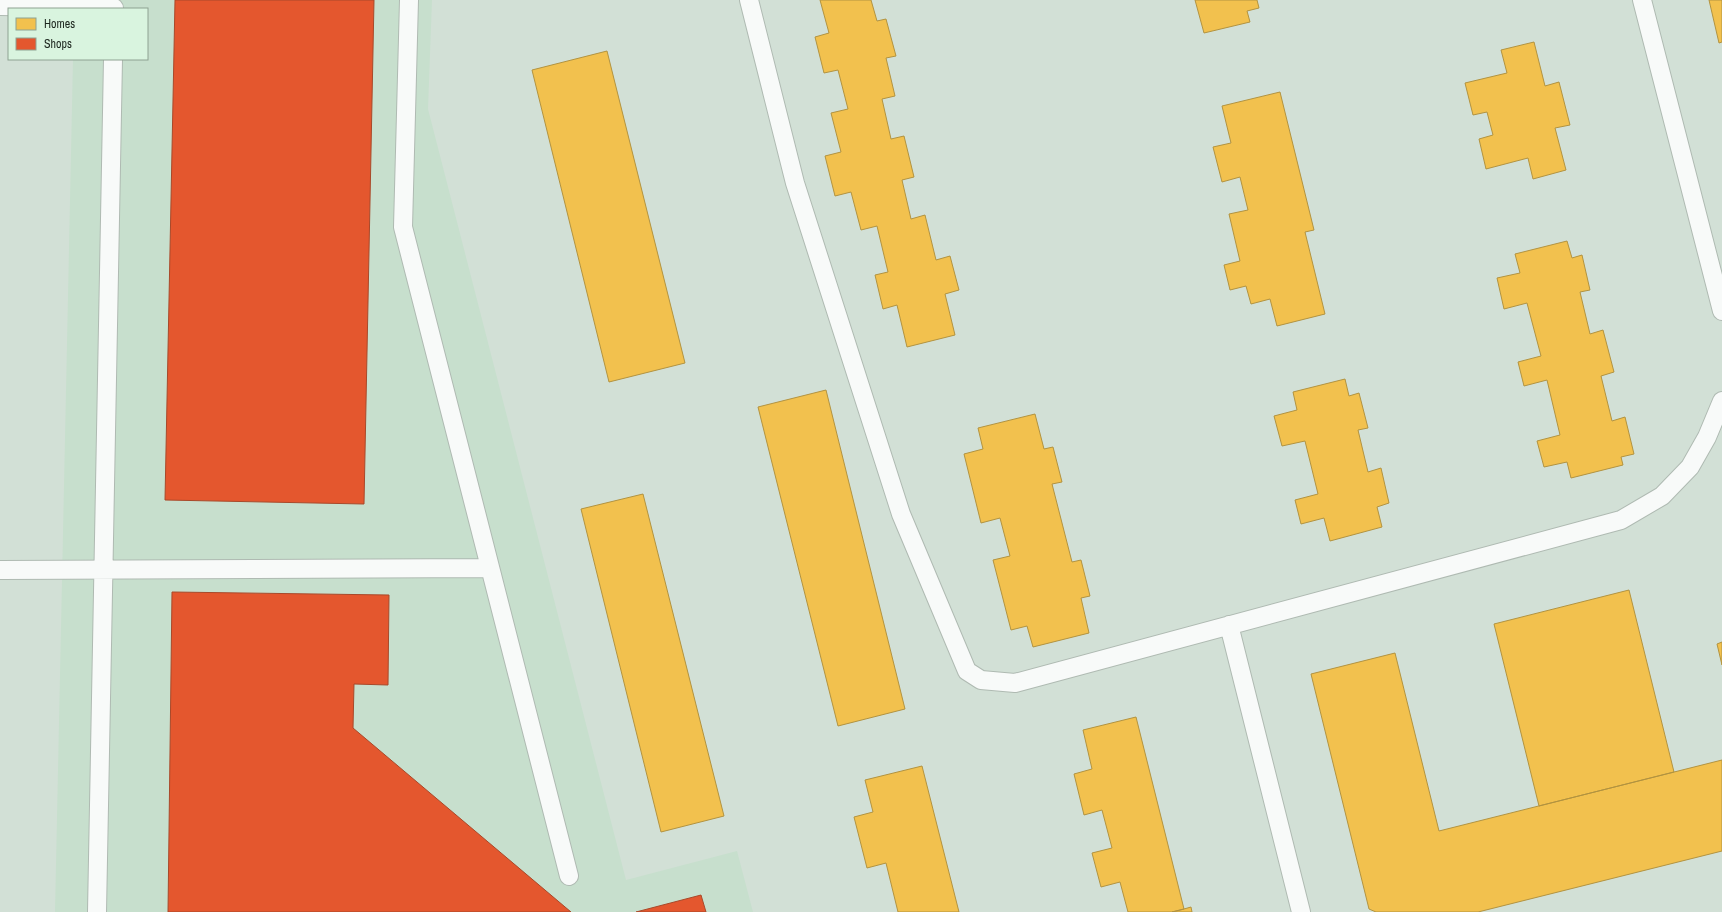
<svg xmlns="http://www.w3.org/2000/svg" width="1722" height="912" font-family="'Archivo Narrow',sans-serif">
<rect width="100%" height="100%" fill="#d2e0d6"/>
<path fill="#c7dfcd" d="M75,0H432L428,109L626,880L737,851L753,912H55L73,59H147V9H74Z"/>
<path fill="#f2c14e" stroke="#b29340" d="M820,0H871L877,21L886,19L896,56L886,58L895,96L882,99L891,139L904,136L914,177L902,180L911,219L925,215L936,260L950,256L959,290L945,294L955,335L907,347L897,305L883,309L875,275L888,272L877,226L861,230L851,192L835,196L825,156L841,152L831,113L848,109L838,70L824,73L815,37L829,33Z
M1195,0H1257L1259,8L1247,11L1250,22L1204,33Z
M1709,0H1722V42L1719,43Z
M1534,42L1545,86L1559,82L1570,125L1555,128L1566,170L1533,179L1528,158L1486,169L1479,139L1493,135L1487,112L1473,115L1465,83L1507,73L1501,50Z
M607,51L685,363L609,382L532,70Z
M1280,92L1314,230L1305,232L1325,314L1277,326L1270,299L1251,304L1246,286L1230,290L1224,265L1240,261L1229,214L1248,210L1240,177L1222,182L1213,147L1231,143L1222,106Z
M1567,241L1572,258L1582,255L1590,290L1580,292L1590,334L1603,330L1614,372L1601,376L1612,421L1625,417L1634,454L1621,457L1623,465L1571,478L1567,462L1544,467L1537,441L1560,435L1547,380L1524,386L1518,362L1541,356L1527,303L1504,309L1497,278L1520,273L1515,254Z
M1345,379L1349,396L1359,393L1368,428L1358,430L1368,472L1381,468L1389,503L1377,507L1382,527L1330,541L1324,518L1301,524L1295,500L1318,494L1305,441L1282,446L1274,416L1297,410L1293,392Z
M826,390L905,709L838,726L758,407Z
M1035,414L1044,449L1053,447L1062,482L1052,484L1072,562L1081,560L1090,596L1081,598L1089,633L1033,647L1027,626L1011,630L993,560L1010,556L1000,518L981,523L964,454L983,449L978,428Z
M643,494L724,816L661,832L581,509Z
M1629,590L1674,772L1539,806L1494,624Z
M1722,642V665L1717,644Z
M1395,653L1439,831L1722,760V851L1478,912H1376L1369,909L1311,674Z
M1136,717L1184,909L1172,912H1128L1120,882L1101,887L1092,853L1112,848L1102,810L1084,815L1074,774L1092,769L1083,730Z
M922,766L959,912H898L886,863L867,868L854,817L873,812L865,780Z
M1191,907L1192,912H1172L1184,909Z"/>
<path fill="#e4572e" stroke="#a8492a" d="M175,0H374L364,504L165,500Z
M172,592L389,595L388,685L354,684L353,728L571,912H168Z
M701,895L706,912H636Z"/>
<g fill="none" stroke-linecap="round" stroke-linejoin="round">
<defs>
<path id="lane" d="M409,0L403,227L569,876
M749,0L795,183L901,514L967,671L981,680L1015,683L1621,520L1662,496L1690,467L1707,437L1722,401
M1642,0L1722,311
M0,6L114,8
M0,570L490,568
M1229,625L1301,912
M97,912L113,59"/>
</defs>
<use href="#lane" stroke="#afbab2" stroke-width="20"/>
<use href="#lane" stroke="#f8faf9" stroke-width="18"/>
</g>
<rect x="8" y="8" width="140" height="52" fill="#d9f4df" stroke="#8ea292"/>
<rect x="16" y="18" width="20" height="12" fill="#f2c14e" stroke="#8ea292"/>
<text x="44" y="28" font-size="12" fill="#1d271f">Homes</text>
<rect x="16" y="38" width="20" height="12" fill="#e4572e" stroke="#8ea292"/>
<text x="44" y="48" font-size="12" fill="#1d271f">Shops</text>
</svg>
